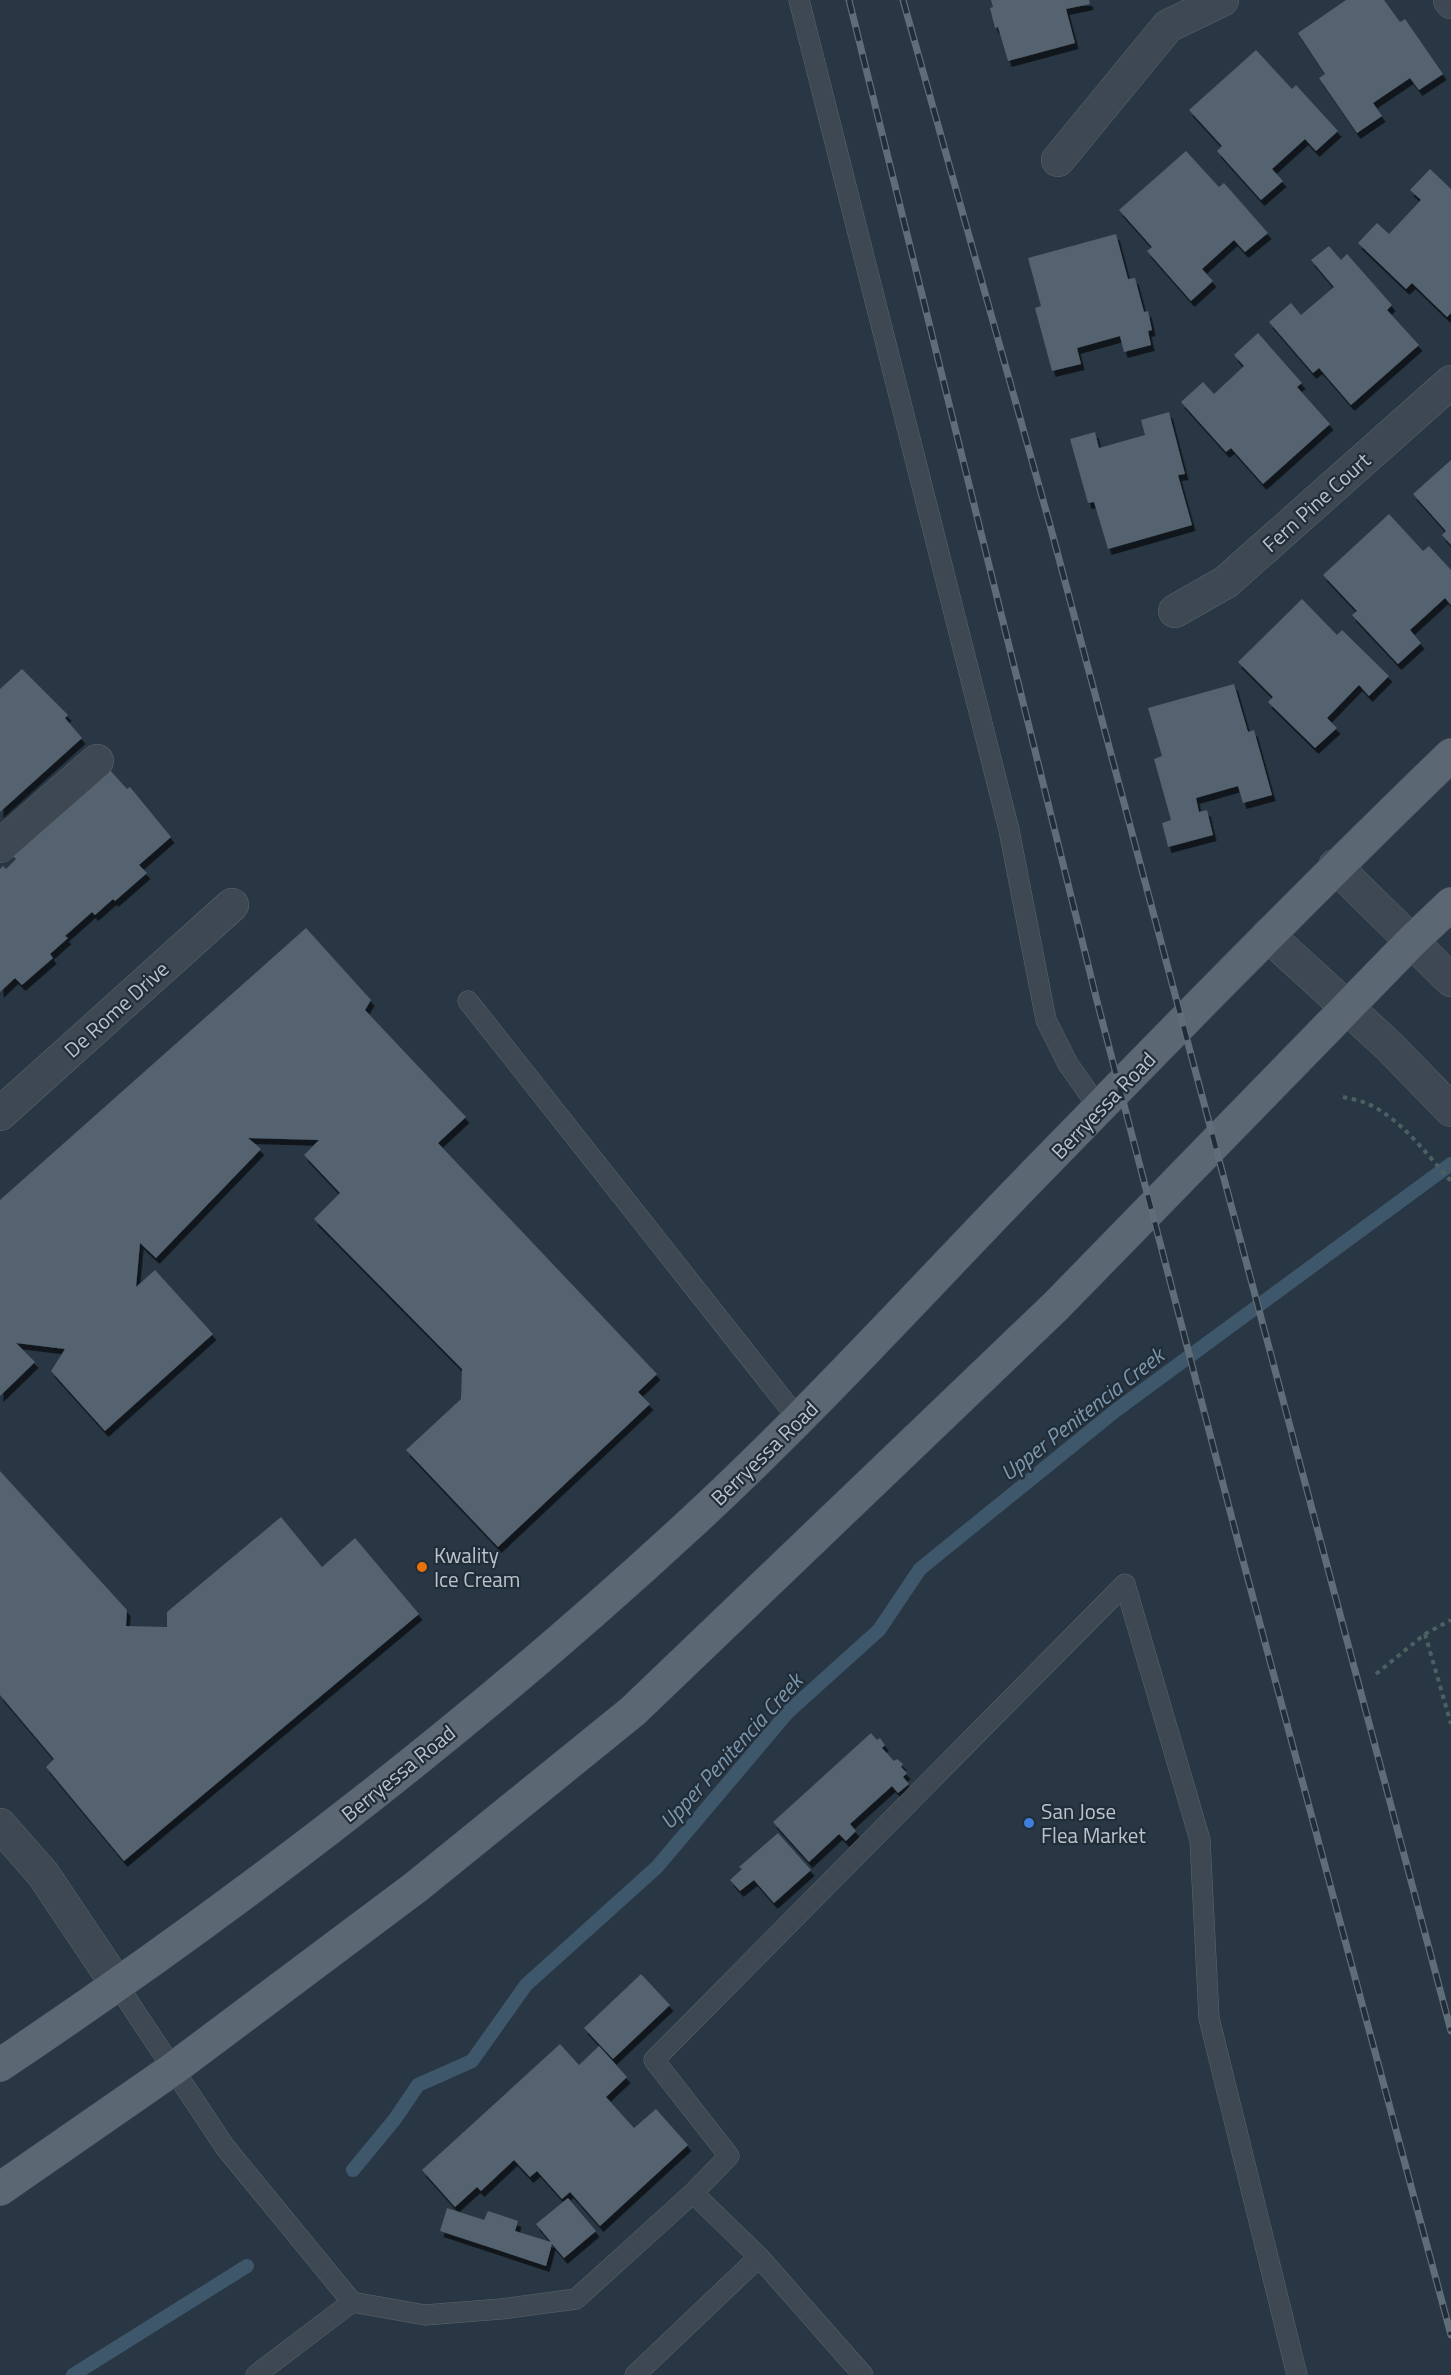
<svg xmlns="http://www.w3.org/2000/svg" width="1451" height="2375" font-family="'Titillium Web',sans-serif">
<defs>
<filter id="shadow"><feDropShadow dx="3.5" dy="6" stdDeviation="0" flood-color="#0009"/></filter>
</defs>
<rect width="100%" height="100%" fill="#283743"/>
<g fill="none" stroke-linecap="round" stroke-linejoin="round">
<path stroke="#3f576b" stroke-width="14" d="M353,2170L395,2119L418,2085L472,2061L526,1985L657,1867L788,1712L879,1630L920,1569L1115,1411L1451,1164
M73,2375L247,2266"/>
</g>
<path fill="#54626f" filter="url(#shadow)" d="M991,0H1089L1090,4L1066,9L1075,43L1008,61L998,27L995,28L990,8L993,7Z
M1346,0H1384L1400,22L1405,19L1443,74L1419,90L1410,78L1373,103L1382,116L1357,133L1319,78L1325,74L1298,33Z
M1256,50L1292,89L1296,85L1338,131L1316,151L1305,139L1272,169L1283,181L1261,200L1217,151L1222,146L1189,110Z
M1186,151L1219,187L1224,183L1268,233L1245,252L1234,240L1202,269L1213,281L1191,301L1147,251L1152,247L1119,210Z
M1430,169L1451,189V313L1447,317L1412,283L1406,289L1358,243L1377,223L1389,234L1421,200L1410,190Z
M1116,234L1128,279L1135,278L1144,312L1148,311L1152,330L1148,331L1151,345L1124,352L1120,336L1077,348L1081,364L1052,371L1035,308L1041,306L1028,258Z
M1329,246L1341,260L1347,254L1392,305L1387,310L1419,345L1351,405L1319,368L1313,373L1269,322L1291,303L1301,315L1334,287L1311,260Z
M1258,333L1302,383L1297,387L1330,424L1263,484L1231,448L1226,452L1181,402L1203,382L1214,394L1244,366L1234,355Z
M1169,412L1185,474L1178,475L1192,525L1108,549L1094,502L1088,503L1070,439L1095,432L1099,448L1145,435L1141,420Z
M1451,460V545L1442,535L1446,531L1413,494Z
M1389,514L1423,551L1429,546L1451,570V605L1445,598L1410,630L1421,643L1398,664L1352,615L1357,611L1323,575Z
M1302,599L1337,635L1342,630L1389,676L1369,696L1359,685L1327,718L1337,728L1315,748L1268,702L1273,697L1238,662Z
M22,669L68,715L65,718L82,738L0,812V689Z
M1234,684L1248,732L1254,730L1272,795L1243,803L1238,786L1196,798L1199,812L1207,810L1213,835L1168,847L1162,823L1171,820L1154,759L1162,756L1148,708Z
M109,769L127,789L130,787L171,837L139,865L147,873L115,901L113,899L95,915L92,912L65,936L68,938L50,954L53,958L22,985L15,978L0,992V869L3,866L6,869L16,859L13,856Z
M306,928L371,1000L365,1010L466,1117L438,1143L657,1374L638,1392L650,1404L498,1547L406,1450L461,1399L462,1369L314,1219L340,1193L304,1155L319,1140L248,1138L261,1149L156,1258L140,1243L136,1287L155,1270L213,1334L105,1431L51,1371L65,1349L16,1343L35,1362L0,1396V1200Z
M0,1471L127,1610L126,1626L167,1627V1612L281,1517L322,1567L355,1538L419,1614L124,1861L46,1767L54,1759L0,1695Z
M871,1733L877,1740L880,1738L885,1745L882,1748L894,1761L897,1759L903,1764L901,1767L907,1773L903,1777L909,1784L898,1793L892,1786L850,1824L856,1831L846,1841L839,1834L809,1862L773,1822Z
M778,1833L811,1870L774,1903L754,1880L740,1891L730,1880L742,1869L739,1867Z
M641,1974L670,2005L613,2059L584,2028Z
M560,2044L579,2065L599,2046L627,2077L606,2097L634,2128L656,2109L688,2145L600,2226L570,2192L562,2199L537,2171L530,2177L514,2160L481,2191L477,2187L455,2207L422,2170Z
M568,2198L596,2231L564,2258L552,2244L546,2266L440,2231L447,2208L484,2220L488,2211L518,2221L515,2231L551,2242L536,2224Z"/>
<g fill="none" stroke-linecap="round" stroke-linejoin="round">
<defs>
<path id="service" d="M799,0L1009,830L1046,1020L1068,1064L1099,1108
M468,1001L799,1420
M116,1983L225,2147L352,2302L425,2315L501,2309L576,2299L693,2193L729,2156L654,2060L1125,1584L1200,1840L1209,2018L1297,2375
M693,2193L759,2257L863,2375
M256,2375L352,2302
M635,2375L759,2257"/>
<path id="minor" d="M1450,0L1451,2
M1058,160L1168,26L1222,0
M1175,611L1226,582L1451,382
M0,846L97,761
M0,1114L232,905
M0,1825L43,1874L116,1983"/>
<path id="tertiary" d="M1335,866L1451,980
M1268,935L1389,1046L1451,1110"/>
<path id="primary" d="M0,2065C243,1902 475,1723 689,1525C803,1420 907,1306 1014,1195C1158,1047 1302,899 1451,755
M0,2189L173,2069L416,1887L633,1711L1056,1306L1412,941L1451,904"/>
</defs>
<use href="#service" stroke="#5b6670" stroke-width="21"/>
<use href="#minor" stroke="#5b6670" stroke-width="34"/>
<use href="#tertiary" stroke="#5b6670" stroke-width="34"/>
<use href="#primary" stroke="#49545f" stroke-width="34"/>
<path stroke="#4b6161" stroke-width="4" stroke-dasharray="4.5 4.5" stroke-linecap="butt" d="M1343,1097C1350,1099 1359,1100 1366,1103C1401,1118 1426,1154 1451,1181
M1425,1634L1451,1724
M1376,1674L1425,1634L1451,1620"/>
<use href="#service" stroke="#3d4852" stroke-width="20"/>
<use href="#minor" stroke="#3d4852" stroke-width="33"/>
<use href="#tertiary" stroke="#3d4852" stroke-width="33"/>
<use href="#primary" stroke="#5b6772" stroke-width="33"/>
<defs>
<path id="rail" d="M849,0L1098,1005L1241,1553L1451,2335
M903,0L1050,525L1451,2031"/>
</defs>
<use href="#rail" stroke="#5f6d79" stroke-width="7"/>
<use href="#rail" stroke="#212d38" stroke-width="4.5" stroke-dasharray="14" stroke-linecap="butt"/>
</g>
<circle fill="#e8710a" stroke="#212d38" stroke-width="2" cx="422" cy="1567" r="6"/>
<circle fill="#3f7fe0" stroke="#212d38" stroke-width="2" cx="1029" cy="1823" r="6"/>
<g text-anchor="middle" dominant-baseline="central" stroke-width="4.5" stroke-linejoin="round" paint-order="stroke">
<g font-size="21" fill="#bac3cc" stroke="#212d38">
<text transform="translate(1316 502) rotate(-42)">Fern Pine Court</text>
<text transform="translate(116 1009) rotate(-42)">De Rome Drive</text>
<text transform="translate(1103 1105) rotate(-46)">Berryessa Road</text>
<text transform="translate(764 1453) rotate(-44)">Berryessa Road</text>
<text transform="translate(398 1773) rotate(-39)">Berryessa Road</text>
</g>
<g font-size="21" fill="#bac3cc" stroke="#212d38" text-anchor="start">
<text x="434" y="1555">Kwality<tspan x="434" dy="24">Ice Cream</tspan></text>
<text x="1041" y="1811">San Jose<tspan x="1041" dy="24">Flea Market</tspan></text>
</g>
<g font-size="22" font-style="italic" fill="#7c97ad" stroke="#212d38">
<text transform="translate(1082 1414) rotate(-38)">Upper Penitencia Creek</text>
<text transform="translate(731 1751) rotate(-48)">Upper Penitencia Creek</text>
</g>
</g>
</svg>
